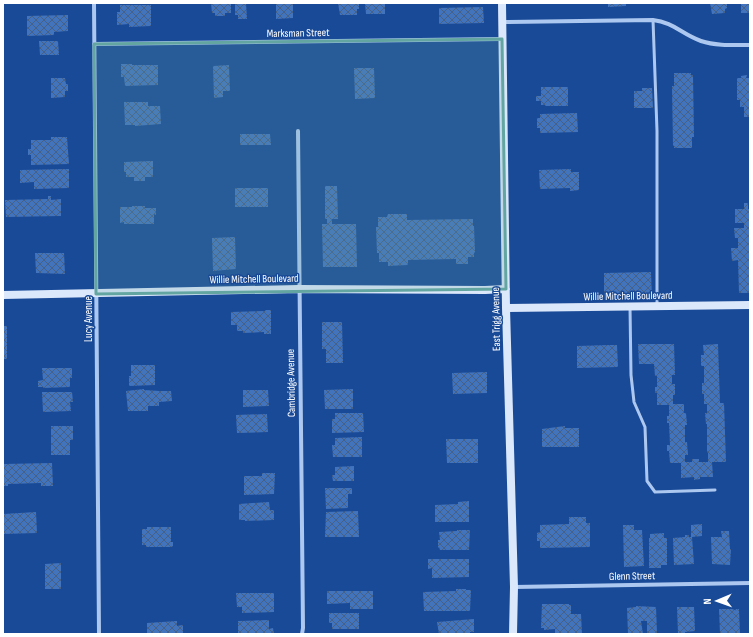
<svg xmlns="http://www.w3.org/2000/svg" width="753" height="637" font-family="'Sofia Sans Condensed',sans-serif">
<defs>
<pattern id="building-cross-hatch" width="8" height="8" patternUnits="userSpaceOnUse"><rect width="8" height="8" fill="#4274be"/><path d="M0 0l8 8M0 8l8-8" fill="none" stroke="#476085"/></pattern>
</defs>
<rect width="100%" height="100%" fill="#194a97"/>
<path fill="url(#building-cross-hatch)" d="M211,3H231V13H225V16H215V13H212Z
M235,3H246L247,19H238V15H235Z
M276,3H293V18L276,19Z
M338,3H359V9H357V15H340Z
M365,3H385V14H366Z
M608,3H626V6L608,7Z
M710,3H727V8L725,9V13L712,14Z
M741,3H750V13H741Z
M120,5H151V26L129,27V24L117,25V12H120Z
M483,7L484,23L439,24V8Z
M68,15V31L54,32V35L27,36V16Z
M39,41H58L59,55H40Z
M121,64H132V65H158V85L125,86L124,77H121Z
M229,65L230,91H223V97L214,98L213,66Z
M354,68H374L375,98L355,99Z
M674,73H691V75H693L694,137H692V148H674V146H673L672,86H674Z
M747,75L746,78H750V117H744V107H740V100H737V78H741V76Z
M51,78H65L66,84H68V91H65V97L51,98Z
M541,87H568V106H545V105H541V101H536V96H541Z
M642,88H652L653,108H634V91H642Z
M124,102H148V106H160L161,124L135,126V125H125Z
M577,113L578,132L540,133V128H537V118H540V114Z
M240,134H270L271,145H240Z
M51,137H67L69,164L31,165V155H28V149H31V140H51Z
M153,161V177H145V181H134V177H126V172H124V162Z
M69,169V188L34,189V182L20,183V170Z
M571,169V172H579V190L570,191V188L540,189L539,170Z
M325,186H337L338,219H332V224H356L357,267H323L322,224H327V219H325Z
M235,188H268V207H235Z
M48,196H51V200L61,199V216L6,217L5,200L48,199Z
M744,203H748V209H750V293H739L738,260L732,261L731,248H738V238H735L734,228H744V223H735V209H744Z
M132,206H145V208H156V215L154,214V224H124V222L120,223V207H132Z
M388,214H407V220L473,219V226H474L475,252L474,253V257H468V264H456V259L408,260V265L388,266V262H379V253H377L376,227H378V217H387Z
M235,237L236,269L213,271L212,238Z
M35,253H64L65,274L36,273Z
M651,272L652,298L604,299V273Z
M265,310H271V334H264V332L243,333V331H237V325H231V312L265,311Z
M322,322H342L343,363H326V349H322Z
M3,326H7V359H3Z
M638,344H674L675,375H672V384H675V395H673V404H684V413H686L687,425H685V442H687L688,455H685V462H692V459H699V462H708V453L707,452V424H706L705,413H707V404H704V394H702V383H704V366H701V355H704L703,345L718,344L720,403H724L726,462H712L713,477H700V479L694,480V477L681,478V463H670L669,451H667V445H670L669,423H667V416H669V405H657V393H655V387H657V376H655L654,364H639Z
M609,345H617L618,367L577,368V346Z
M131,365H155V385L129,386V376H131Z
M42,368H72V378H70V387L43,388V387H38V381L43,380Z
M487,372V393L453,394L452,373Z
M144,389V390L160,391H171L172,401L159,402V406H148V411H128L126,391Z
M353,389V409H325L324,390Z
M243,390H268L269,406L243,407Z
M42,392H72L73,402H70L71,411L43,412Z
M335,413H363L364,432L332,433V419H335Z
M267,414L268,432L237,433L236,415Z
M51,426H73V440H70V455H51Z
M565,426V428H579V447H542V429Z
M362,437V457H333L332,445H335V438Z
M446,439H478V463H447Z
M52,463L53,486H41V483L8,484V486H3V464Z
M354,466V481H333L332,475H335V467Z
M262,473H275L274,494L244,495V476H262Z
M325,488H352V494H348V508L326,509Z
M469,501V522H435V505L458,504V502Z
M269,502L270,510H274V520L245,521V520H239V504Z
M358,511L359,537H325L326,512Z
M36,512L37,533L3,534V514Z
M569,517H586V523H590V547L540,548V541H537V533L540,532V525L569,524Z
M702,524V536L692,537L694,564L674,565L673,538L685,537V535H689V537H691V525Z
M623,525H634V530H642L644,566L624,567Z
M147,527H171V542H173V546L171,547H146V545H142V529H147Z
M457,530H470L469,550H440L439,547L438,548V540H440L439,532L457,531Z
M721,531H729L730,549H731L730,565L712,564L711,537H722Z
M664,533V538H667V565H661V568H649V538H650V534Z
M428,559H469V577L432,578V568L428,569Z
M61,563V589H45V564Z
M456,589H466V590H471L470,611H424L423,592L456,591Z
M327,591H373V609H350V603L327,604Z
M236,593H274V612L242,613V607H237Z
M542,604H569V605H571V614H581L582,634H555V629L544,630V628H541Z
M636,606L656,607L657,633H647V621H641L643,634H628L627,608L636,607Z
M677,607H694L695,631L685,632V634H678Z
M719,609H739L740,634H720Z
M329,613H359V629H332V623H329Z
M474,619V632H470V634H439L437,622Z
M269,620V629L273,628L274,634H238V621Z
M177,621V626L183,625V634H147V623Z"/>
<g fill="none" stroke-linecap="round" stroke-linejoin="round">
<path stroke="#adc8f0" stroke-width="3" d="M653,20L657,131V305
M630,307L631,375L634,402L645,427L647,481L655,492L715,490"/>
<path stroke="#adc8f0" stroke-width="4" d="M94,3L99,634
M503,22L653,20C673,22 683,35 701,41C716,46 734,45 750,45
M94,44L502,39
M298,131L303,628L302,634
M514,587L750,583"/>
<path stroke="#dbe7fb" stroke-width="8" d="M502,3L506,308L514,587L513,634
M3,295L299,289L485,290L506,289
M506,308L750,305"/>
</g>
<path fill="#63a6a1" fill-opacity="0.2" stroke="#63a6a1" stroke-width="3" stroke-linejoin="round" d="M502,39L506,289L96,294L94,44Z"/>
<g text-anchor="middle" dominant-baseline="central" stroke-width="3" stroke-linejoin="round" paint-order="stroke">
<g font-size="11" fill="#fff" stroke="#194a97">
<text transform="translate(298 33) rotate(-1)">Marksman Street</text>
<text transform="translate(254 279) rotate(-1)">Willie Mitchell Boulevard</text>
<text transform="translate(628 296) rotate(-1)">Willie Mitchell Boulevard</text>
<text transform="translate(88 319) rotate(-90)">Lucy Avenue</text>
<text transform="translate(496 319) rotate(-91)">East Trigg Avenue</text>
<text transform="translate(291 383) rotate(-91)">Cambridge Avenue</text>
<text transform="translate(632 576) rotate(-1)">Glenn Street</text>
</g>
</g>
<rect width="753" height="637" fill="none" stroke="#ffffff" stroke-width="8"/>
<g transform="translate(717 601) rotate(268)" stroke="#194a97" stroke-width="3" paint-order="stroke">
<path d="M0-3L7 15L0 10L-7 15Z" fill="#ffffff"/>
<text y="-6" font-size="11" font-weight="bold" text-anchor="middle" fill="#ffffff">N</text>
</g>
</svg>
